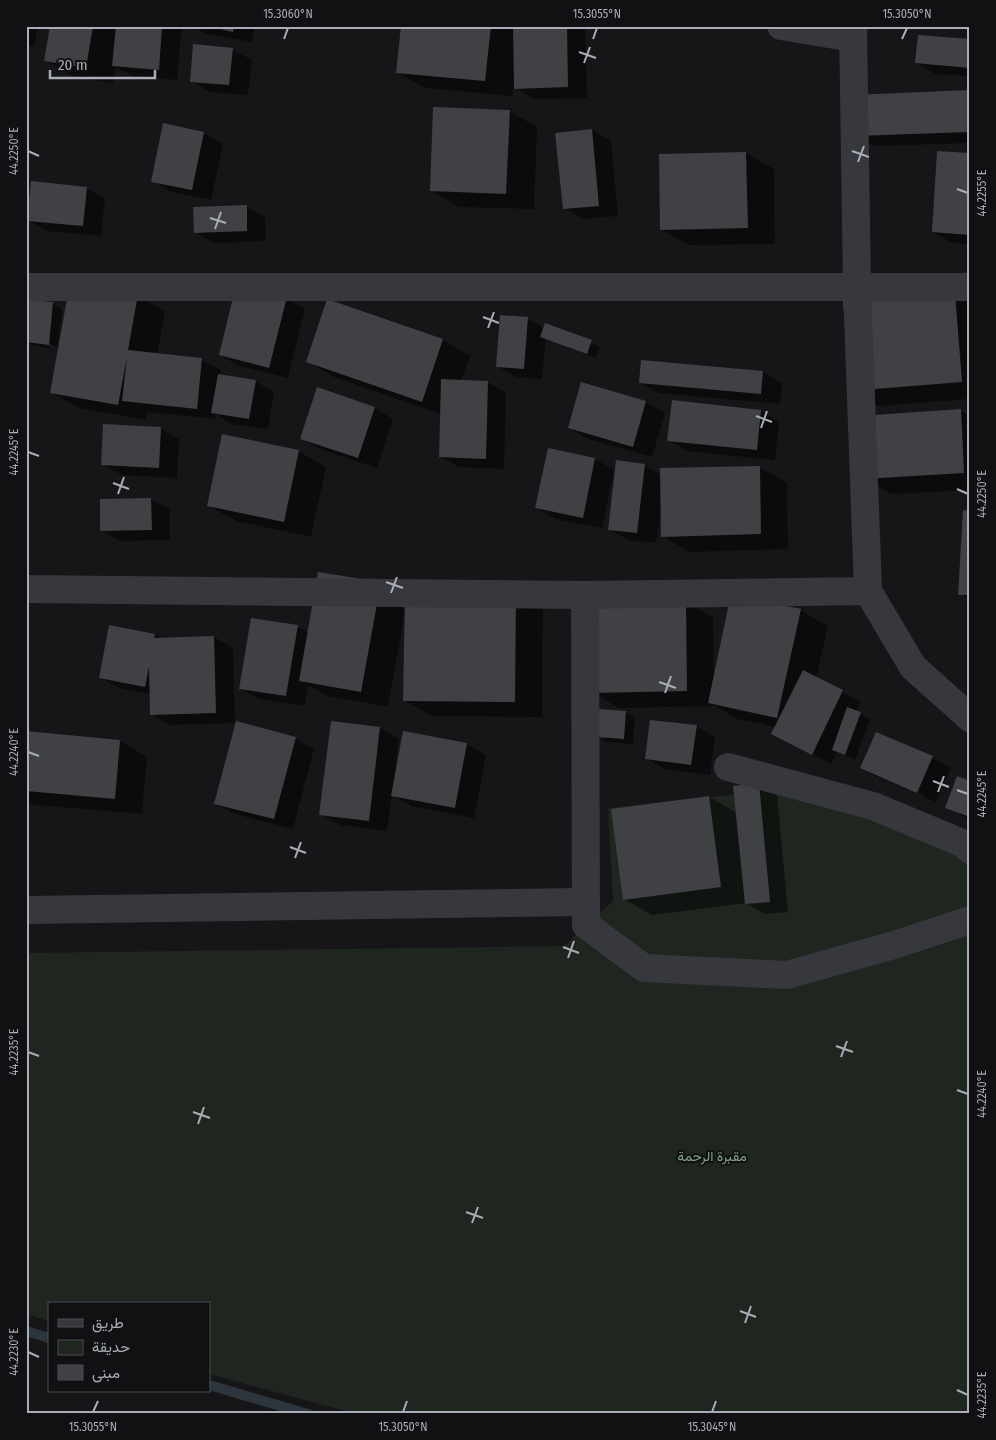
<svg xmlns="http://www.w3.org/2000/svg" width="996" height="1440" font-family="'Fira Sans Condensed',Vazirmatn,sans-serif">
<rect width="100%" height="100%" fill="#161618"/>
<path fill="#1e261f" d="M787,789L970,853V1414H356L209,1374V1304H49V1321L26,1314V953L564,946L613,901L608,808Z"/>
<path fill="#0007" fill-rule="evenodd" d="M26,26H38L34,47L26,46Z
M51,26H182L177,80L132,76L116,67L113,83L73,76L45,60Z
M192,26H255L252,42L205,34Z
M402,26H585L587,98L534,99L516,88V81L512,96L425,88L397,72Z
M948,26H970V28Z
M970,40V76L935,74L916,63Z
M195,45L233,50L252,60L248,95L210,92L191,81Z
M970,91V143L874,146L855,135Z
M509,111L537,127L534,209L459,207L431,191Z
M164,125L204,133L223,144L211,200L171,192L153,181Z
M592,130L611,141L618,216L583,219L564,208Z
M746,153L774,169L775,244L689,245L662,230L660,155Z
M970,154V244L952,243L933,232Z
M86,188L105,199L101,236L47,231L28,220Z
M246,207L265,217L266,241L214,243L195,232Z
M954,281L970,290V399L878,406L851,390Z
M137,295L165,311L157,355L202,360L221,370L220,375L255,381L274,392L268,429L231,424L216,414L215,419L147,412L146,420L79,408L52,393L60,349L44,340L43,343L53,349L26,344V301L53,304L62,309L58,345H60Z
M286,298L305,309L288,378L239,366L220,355Z
M327,300L443,340L470,356L461,381L488,382L506,393L504,469L459,467L440,456L441,414L334,377L307,361Z
M501,317L528,319L544,328L591,342L600,347L596,358L546,339L542,379L516,377L497,366Z
M763,372L782,383L780,404L659,393L640,383Z
M582,384L646,402L665,413L652,457L588,439L569,428Z
M375,408L393,419L377,468L320,449L301,438Z
M760,411L779,422L775,460L687,451L669,440Z
M961,411L970,416V490L892,494L864,479Z
M160,428L179,439L177,478L122,475L103,465Z
M549,450L595,459L614,470L602,528L555,519L536,508Z
M298,451L326,467L311,537L236,521L209,506Z
M644,465L661,475L759,467L787,483L788,549L689,552L662,536V506L656,543L628,540L609,529Z
M151,499L170,510V540L120,541L101,530V500Z
M970,512V600L960,594Z
M319,573L543,607L542,717L432,716L404,700V617L388,707L328,696L308,685L305,706L259,699L240,688L297,626L308,633Z
M686,602L713,618L714,676L800,610L828,626L816,678L861,702L856,712L870,719L855,760L837,752L831,764L773,734L776,727L737,719L715,706L619,708L592,692Z
M154,635L162,639L214,637L233,648L235,723L170,725L151,714V694L119,688L100,677Z
M599,710L626,712L635,718L633,744L606,742L597,736Z
M332,723L380,728L399,739L395,768L397,769L404,733L467,744L486,755L474,818L411,806L392,795L387,831L340,825L321,814Z
M696,726L715,737L710,775L665,769L647,759Z
M26,733L120,741L147,757L142,814L26,804Z
M295,738L314,749L293,829L235,814L216,804Z
M932,757L951,768L936,802L880,779L861,768ZM879,775L923,794L922,796L879,778Z
M970,782V820L947,807Z
M758,784L777,795L788,912L765,914L746,903L652,915L624,899L709,797L737,813Z"/>
<g fill="none" stroke-linecap="round" stroke-linejoin="round">
<path stroke="#2c353c" stroke-width="10" d="M26,1331L49,1338
M209,1385L308,1414"/>
</g>
<path fill="#404145" d="M50,26H93L86,68L44,61Z
M116,26H162L159,70L112,66Z
M208,26H234L233,32Z
M401,26H491L485,81L396,73Z
M513,26H567L568,87L514,89Z
M918,35L970,39V68L915,63Z
M193,44L233,48L229,85L190,82Z
M970,90V132L854,136L852,95Z
M433,107L510,110L506,194L430,191Z
M163,123L204,132L192,190L151,182Z
M592,129L599,206L563,209L555,133Z
M937,151L970,153V235L932,232Z
M746,152L748,228L660,230L659,154Z
M31,181L87,187L83,226L27,221Z
M247,205V231L194,233L193,207Z
M954,280L962,382L850,391L842,289Z
M70,282L138,294L128,350L202,358L197,409L122,401L127,357L118,405L50,393Z
M236,285L287,297L269,368L219,355Z
M327,299L443,339L422,402L306,362Z
M26,300L53,302L49,345L26,342Z
M500,315L528,317L524,369L496,367Z
M545,323L592,340L587,354L540,337Z
M641,360L763,371L761,394L639,383Z
M218,374L256,380L249,419L211,413Z
M441,379L488,381L486,459L439,457Z
M581,382L646,401L633,447L568,428Z
M317,387L375,407L358,458L300,439Z
M672,400L761,410L757,450L667,441Z
M961,409L964,473L863,479L859,416Z
M103,424L161,427L159,468L101,465Z
M222,434L299,450L284,522L207,506Z
M548,448L595,458L583,518L535,508Z
M616,460L645,464L637,533L608,530Z
M760,466L761,534L661,537L660,468Z
M151,498L152,530L100,531V499Z
M963,510L970,511V595H958Z
M318,572L381,582L361,692L299,681Z
M405,588L516,590L515,702L403,701Z
M731,594L801,609L777,718L708,703Z
M686,600L687,691L590,693L589,602Z
M251,618L298,625L286,696L239,689Z
M109,625L155,634L154,638L214,636L216,713L150,715L149,667L145,687L99,678Z
M803,670L843,690L812,755L771,734Z
M847,707L861,712L845,755L832,750Z
M598,709L626,711L624,739L596,737Z
M650,720L697,725L691,765L645,759Z
M236,721L296,737L274,819L214,804Z
M331,721L380,727L369,821L319,815Z
M26,731L120,740L115,799L26,791Z
M403,731L467,743L455,808L391,796Z
M876,732L933,756L917,793L860,768Z
M957,776L970,781V817L945,808Z
M759,783L770,902L745,904L733,786Z
M709,796L721,887L623,900L611,809Z"/>
<g fill="none" stroke-linecap="round" stroke-linejoin="round">
<path stroke="#37383d" stroke-width="28" d="M781,26L853,38
M853,26L857,287L868,591L913,667L970,718
M26,287H970
M26,589L585,595L868,591
M585,595L586,925L644,968L787,975L894,945L970,920
M728,767L873,806L962,843L970,850
M26,910L585,902"/>
</g>
<path fill="none" stroke="#a8adb8" stroke-width="2" d="M284,39L288,28M593,39L597,28M902,39L907,28M579,52L596,58M584,63L590,47M28,151L39,156M852,151L869,157M858,162L864,146M957,189L968,193M210,218L226,223M215,229L221,212M483,317L499,323M488,328L494,312M756,416L772,422M761,428L767,411M28,452L39,456M113,483L129,489M957,489L968,494M118,494L124,477M386,582L403,588M391,593L397,577M659,682L676,688M665,693L671,676M28,752L39,756M933,781L949,787M957,790L968,794M938,792L944,776M290,847L306,853M295,858L301,842M563,947L579,953M568,958L574,941M836,1046L853,1052M28,1052L39,1056M841,1057L847,1041M957,1090L968,1094M193,1112L210,1118M198,1124L204,1107M466,1212L483,1218M472,1223L478,1207M740,1311L756,1317M745,1323L751,1306M28,1352L39,1357M957,1390L968,1395M93,1412L98,1401M403,1412L407,1401M712,1412L716,1401"/>
<g text-anchor="middle" dominant-baseline="central" stroke-width="4" stroke-linejoin="round" paint-order="stroke">
<g font-size="14" fill="#7fa381" stroke="#111113">
<text x="712" y="1156">مقبرة الرحمة</text>
</g>
</g>
<rect width="996" height="1440" fill="none" stroke="#111113" stroke-width="55"/>
<rect x="48" y="1302" width="162" height="90" fill="#111113" stroke="#4d4f55"/>
<rect x="58" y="1319" width="25" height="8" fill="#37383d" stroke="#4d4f55"/>
<text x="92" y="1328" font-size="15" fill="#a8adb8">طريق</text>
<rect x="58" y="1340" width="25" height="15" fill="#1e261f" stroke="#4d4f55"/>
<text x="92" y="1352" font-size="15" fill="#a8adb8">حديقة</text>
<rect x="58" y="1365" width="25" height="15" fill="#404145" stroke="#4d4f55"/>
<text x="92" y="1378" font-size="15" fill="#a8adb8">مبنى</text>
<path d="M50 70v8h105v-8" fill="none" stroke="#a8adb8" stroke-width="2.5"/>
<text x="58" y="70" font-size="15" fill="#a8adb8" stroke="#111113" stroke-width="4" paint-order="stroke">20 m</text>
<rect x="28" y="28" width="940" height="1384" fill="none" stroke="#a8adb8" stroke-width="2"/>
<g font-size="12" text-anchor="middle" fill="#a8adb8">
<text x="288" y="18">15.3060°N</text>
<text x="597" y="18">15.3055°N</text>
<text x="907" y="18">15.3050°N</text>
<text transform="translate(14 151) rotate(-90)" y="4">44.2250°E</text>
<text transform="translate(982 193) rotate(-90)" y="4">44.2255°E</text>
<text transform="translate(14 452) rotate(-90)" y="4">44.2245°E</text>
<text transform="translate(982 494) rotate(-90)" y="4">44.2250°E</text>
<text transform="translate(14 752) rotate(-90)" y="4">44.2240°E</text>
<text transform="translate(982 794) rotate(-90)" y="4">44.2245°E</text>
<text transform="translate(14 1052) rotate(-90)" y="4">44.2235°E</text>
<text transform="translate(982 1094) rotate(-90)" y="4">44.2240°E</text>
<text transform="translate(14 1352) rotate(-90)" y="4">44.2230°E</text>
<text transform="translate(982 1395) rotate(-90)" y="4">44.2235°E</text>
<text x="93" y="1431">15.3055°N</text>
<text x="403" y="1431">15.3050°N</text>
<text x="712" y="1431">15.3045°N</text>
</g>
</svg>
